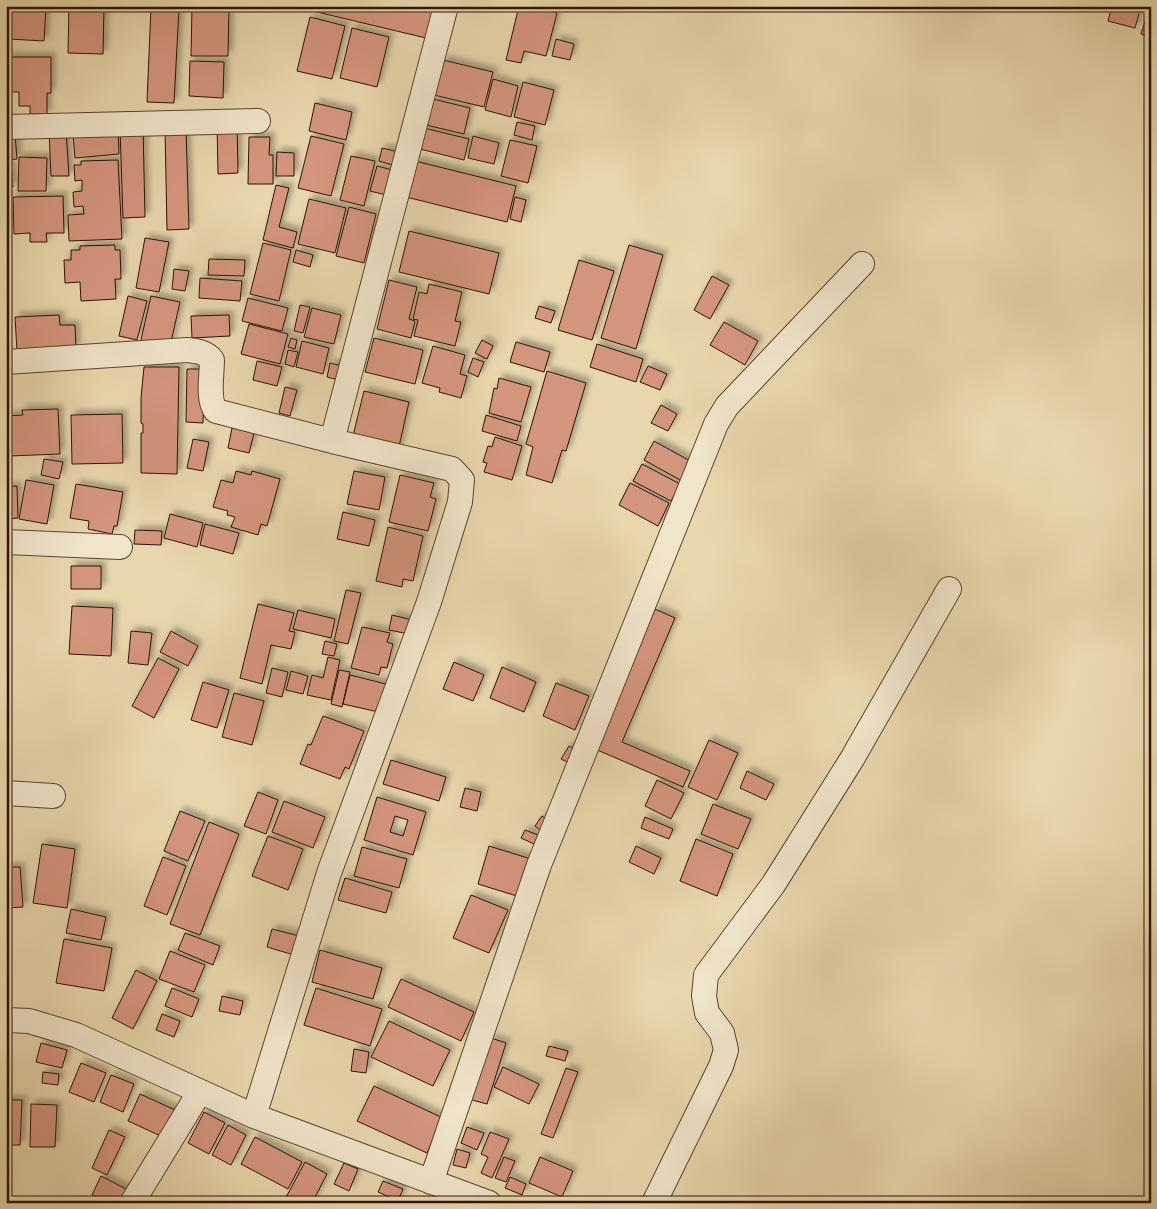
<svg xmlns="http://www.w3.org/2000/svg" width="1157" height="1209" font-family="'Libre Bodoni',serif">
<defs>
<filter id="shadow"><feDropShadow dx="4.5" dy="-4.5" stdDeviation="2.5" flood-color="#0004"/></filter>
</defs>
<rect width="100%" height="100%" fill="#e8d6ac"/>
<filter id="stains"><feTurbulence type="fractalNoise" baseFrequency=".004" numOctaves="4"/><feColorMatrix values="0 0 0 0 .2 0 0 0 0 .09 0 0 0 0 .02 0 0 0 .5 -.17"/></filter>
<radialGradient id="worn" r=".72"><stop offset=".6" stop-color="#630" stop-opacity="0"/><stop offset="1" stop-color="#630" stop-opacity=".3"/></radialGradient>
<path fill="#d4957d" stroke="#2e1308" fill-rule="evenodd" filter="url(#shadow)" d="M11,6H46L44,41L9,39Z
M69,6H104L103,54L68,53Z
M192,6H229L228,56H191Z
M318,6H434L426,38L317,12Z
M519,6H530L557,13L546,56L524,51L521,63L506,60Z
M1112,6H1141L1135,28L1108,21Z
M1150,6H1151V38L1141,34Z
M151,7L179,8L174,103L147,102Z
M310,17L345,26L332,79L297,71Z
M352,28L389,37L377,87L340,78Z
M556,39L574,44L570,60L552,56Z
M6,57H51V93H47V114H30V106H19V92H6Z
M443,60L493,72L484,107L434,95Z
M190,61L224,62L223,98L189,96Z
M493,79L518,86L511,117L485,110Z
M523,82L554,90L545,125L514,117Z
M433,99L470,108L464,134L426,125Z
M315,103L352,112L346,140L309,131Z
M517,122L535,126L532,140L514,135Z
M217,123H237L238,173L218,174Z
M143,127L145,217L123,218L120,128Z
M186,128L189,229L167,230L165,129Z
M424,128L469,139L464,160L420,149Z
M66,130L69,176H51L49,131Z
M118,131L119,154L75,158L73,135Z
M6,135H15L17,159L6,160Z
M311,136L344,144L331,196L298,188Z
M473,136L499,143L494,164L468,158Z
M249,137H270L269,155H273V184H248Z
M510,140L537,146L528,183L501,176Z
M382,148L399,152L396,166L379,161Z
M277,152L294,153V176H276Z
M351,156L375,161L364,206L340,200Z
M19,157L47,158L46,191H18Z
M118,160L122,239L69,241L68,215L84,214L83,206L74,207L73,192L82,191V180L75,181L74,165H81V161Z
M415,161L516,186L507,222L406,197Z
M6,165H11L13,187H6Z
M377,166L392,170L386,195L370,191Z
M276,185L289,188L279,227L297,232L293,248L263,240Z
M63,196L64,233H46L47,242H30V233L14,234L13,197Z
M515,197L526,200L521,222L510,219Z
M309,199L346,208L335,253L298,244Z
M349,207L376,214L364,263L336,256Z
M409,231L499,253L489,294L399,272Z
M145,238L169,242L159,292L136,288Z
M263,243L291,250L279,301L250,294Z
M115,245V250H120L121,279H115L116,299L81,301L80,282L65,283L64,260H71V250H80V246Z
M629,245L663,255L636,349L601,338Z
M296,250L313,255L310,267L293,262Z
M209,259L245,260L244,276L208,275Z
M579,260L614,271L592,340L558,330Z
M174,269L189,271L185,291L172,289Z
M712,276L729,285L710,319L694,310Z
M200,278L242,281L240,301L199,298Z
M389,280L417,287L409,319L415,321L411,338L377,329Z
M429,284L462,292L455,321L461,322L455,346L414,336L418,320L413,319L419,292L427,294Z
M128,296L147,301L137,340L119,336Z
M151,296L180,302L170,346L140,344Z
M248,298L288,308L282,331L242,321Z
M300,305L310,307L303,333L294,331Z
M539,306L555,311L551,323L535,318Z
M312,308L341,315L334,344L304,337Z
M59,315L60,325H75L76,348L17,351L15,317Z
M229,315L230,336L192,338L191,316Z
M724,322L758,341L745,365L710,345Z
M249,324L288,334L280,364L241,354Z
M291,338L297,340L295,349L288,347Z
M374,338L423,350L415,384L365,372Z
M482,340L493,346L487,359L475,353Z
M302,341L329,348L323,374L296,367Z
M516,342L550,352L544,372L510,362Z
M597,344L643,359L636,382L590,367Z
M433,346L465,355L460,374L467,376L461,398L439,392L440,388L422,383Z
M288,350L298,352L294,367L285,364Z
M473,358L484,362L478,377L468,372Z
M257,361L282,367L277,386L253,380Z
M330,363L346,367L342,381L327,377Z
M648,366L667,374L660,390L640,382Z
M144,367H179L177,474L141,473V433H143V424L141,423V398Z
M187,369H204L203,423L186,422Z
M547,371L586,383L566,451L562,450L552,483L526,475L533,447L526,444Z
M499,378L531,387L521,422L489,413L494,388L497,389Z
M285,387L297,390L290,416L279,413Z
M364,391L409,402L398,451L352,440Z
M661,405L677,414L668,431L651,423Z
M58,409L60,454L8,456L6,416L23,415L22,410Z
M122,414L123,463L72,464L71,415Z
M486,415L521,426L517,441L482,431Z
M232,428L254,433L249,453L228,448Z
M495,437L522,446L512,480L484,472L487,463L483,462L488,446L492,447Z
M193,439L209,442L203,471L187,468Z
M654,441L692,462L682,481L644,460Z
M44,459L63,462L59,479L41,475Z
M642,464L680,484L671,501L633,481Z
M236,471L251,475L252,471L280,479L267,526L261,524L258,535L231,527L235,517L227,515L228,511L213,507L221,480L233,483Z
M354,471L385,477L379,510L347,504Z
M400,475L434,483L430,497L436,499L428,531L389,522Z
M26,480L54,485L47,524L19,519Z
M630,483L669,503L658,526L619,505Z
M76,484L123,492L117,526H114L112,534L88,529L89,521L70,518Z
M17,486L18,518L6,519V487Z
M343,512L375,520L369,546L337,539Z
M170,514L203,523L197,547L164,538Z
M205,524L239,533L233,554L200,545Z
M388,527L423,536L413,581L403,579L402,587L376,581Z
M135,530L162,531L161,545L134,544Z
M71,566H101V589H71Z
M346,590L361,593L348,644L334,641Z
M258,604L294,613L289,631L295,632L291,649L271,645L262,684L240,678Z
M72,606L113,608L111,656L69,654Z
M655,609L675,618L622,742L690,771L683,787L595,749Z
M298,610L335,619L331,638L293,629Z
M392,615L412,620L409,634L389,630Z
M362,627L390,633L387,642L393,644L387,668L381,667L379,675L351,668Z
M131,631L152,633L148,665L128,663Z
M171,631L198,646L188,666L160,652Z
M325,641L337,644L334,656L322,654Z
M328,657L340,660L331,700L307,695L312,675L323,678Z
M158,658L179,669L154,718L132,706Z
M454,662L484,675L473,701L443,689Z
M502,667L536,682L524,712L490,698Z
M272,668L288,672L282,697L266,693Z
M339,670L350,672L342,707L331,704Z
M291,671L308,676L303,694L286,690Z
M350,675L390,685L383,713L343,704Z
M203,682L229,690L217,728L191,720Z
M556,683L589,696L575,730L543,716Z
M234,693L264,701L252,745L222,737Z
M323,716L364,731L349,769L345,767L340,779L300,764L308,744L311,745Z
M709,740L738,753L717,800L688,787Z
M569,746L582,753L575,766L561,759Z
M391,760L446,777L439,801L383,784Z
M747,771L774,784L766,800L740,788Z
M657,780L684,793L671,819L645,806Z
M465,788L481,792L477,811L460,807Z
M258,792L278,800L266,834L244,826Z
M377,797L426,812L413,855L364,840ZM395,816L408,820L403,836L390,832Z
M284,801L325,817L313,848L272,832Z
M713,804L751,819L738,849L701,834Z
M180,811L205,821L188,861L164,851Z
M542,816L546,819L540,830L535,826Z
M645,817L673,829L669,839L641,828Z
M209,822L239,834L200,935L170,924Z
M525,830L538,835L534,844L521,838Z
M268,836L303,849L288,890L252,876Z
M696,839L733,854L717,896L680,881Z
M42,844L75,849L67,908L33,903Z
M489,846L531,859L520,897L478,884Z
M636,846L661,858L654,874L629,862Z
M362,847L407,859L399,888L354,876Z
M163,857L186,866L167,915L144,906Z
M6,867H20L23,907L6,908Z
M345,878L392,892L386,913L338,900Z
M471,895L508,910L489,953L453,938Z
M71,909L106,917L101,940L66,933Z
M272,929L299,936L294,955L267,947Z
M185,933L220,946L213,965L178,950Z
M64,939L112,948L104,991L56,983Z
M320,950L382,968L373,999L312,982Z
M170,951L205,965L194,992L159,979Z
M136,970L157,981L133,1029L112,1018Z
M401,979L474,1012L461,1041L388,1007Z
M172,988L199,999L192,1017L165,1006Z
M316,988L382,1009L370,1046L304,1025Z
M222,996L243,1001L240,1015L219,1011Z
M162,1014L180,1021L174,1037L156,1030Z
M389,1021L450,1050L433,1086L371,1057Z
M491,1038L506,1043L487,1104L472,1100Z
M41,1043L67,1050L62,1068L36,1062Z
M549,1046L568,1051L565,1061L546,1056Z
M354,1049L369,1052L366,1073L351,1071Z
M81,1063L106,1073L94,1102L69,1092Z
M503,1067L539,1084L529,1104L494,1087Z
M566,1068L578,1072L553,1138L541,1134Z
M43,1072L59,1074L58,1085L42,1083Z
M111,1075L134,1084L123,1112L100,1102Z
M374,1086L443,1118L427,1153L357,1121Z
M140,1094L175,1110L163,1137L128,1121Z
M6,1100H22L20,1145H6Z
M31,1104L57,1105L55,1147H30Z
M204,1112L225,1123L209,1154L188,1143Z
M228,1125L246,1135L231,1165L212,1155Z
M467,1127L484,1133L477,1150L461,1143Z
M109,1130L125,1137L107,1175L92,1168Z
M490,1132L509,1139L492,1178L481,1173L488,1157L481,1154Z
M255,1137L302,1162L288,1189L241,1164Z
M457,1149L470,1153L466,1168L453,1165Z
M504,1157L515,1161L506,1182L495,1178Z
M540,1157L573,1171L562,1197L529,1183Z
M305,1162L327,1174L312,1203H283Z
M344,1163L358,1169L349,1191L334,1184Z
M101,1176L128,1190L122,1203H107L92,1195Z
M510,1177L526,1184L522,1195L505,1188Z
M383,1181L403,1189L398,1201L378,1192Z"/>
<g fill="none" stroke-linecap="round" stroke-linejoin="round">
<defs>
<path id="minor" d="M6,127L258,121
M6,362L187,350C197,351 206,352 212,360C212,375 207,400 216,411L332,441L452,469L462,480L460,502L429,602L329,873L254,1116
M332,441L446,6
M6,542L120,547
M6,793L53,796
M6,1020L29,1021L76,1035L254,1116L489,1203
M431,1182L539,865L716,424L727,406L862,264
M132,1203L199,1093
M654,1203L721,1066L726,1050L722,1033L707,1013L704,996L706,975L773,885L852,759L949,589"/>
</defs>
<use href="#minor" stroke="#5c4431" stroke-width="26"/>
<use href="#minor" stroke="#f0e4c9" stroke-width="24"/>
</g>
<rect width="1157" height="1209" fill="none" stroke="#e8d6ac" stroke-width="25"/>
<rect x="8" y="8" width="1142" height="1194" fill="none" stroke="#2e1308" stroke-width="2.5"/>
<rect x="12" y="12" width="1132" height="1184" fill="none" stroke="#2e1308"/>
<rect width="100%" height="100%" filter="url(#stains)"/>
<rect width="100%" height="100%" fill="url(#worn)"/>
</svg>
